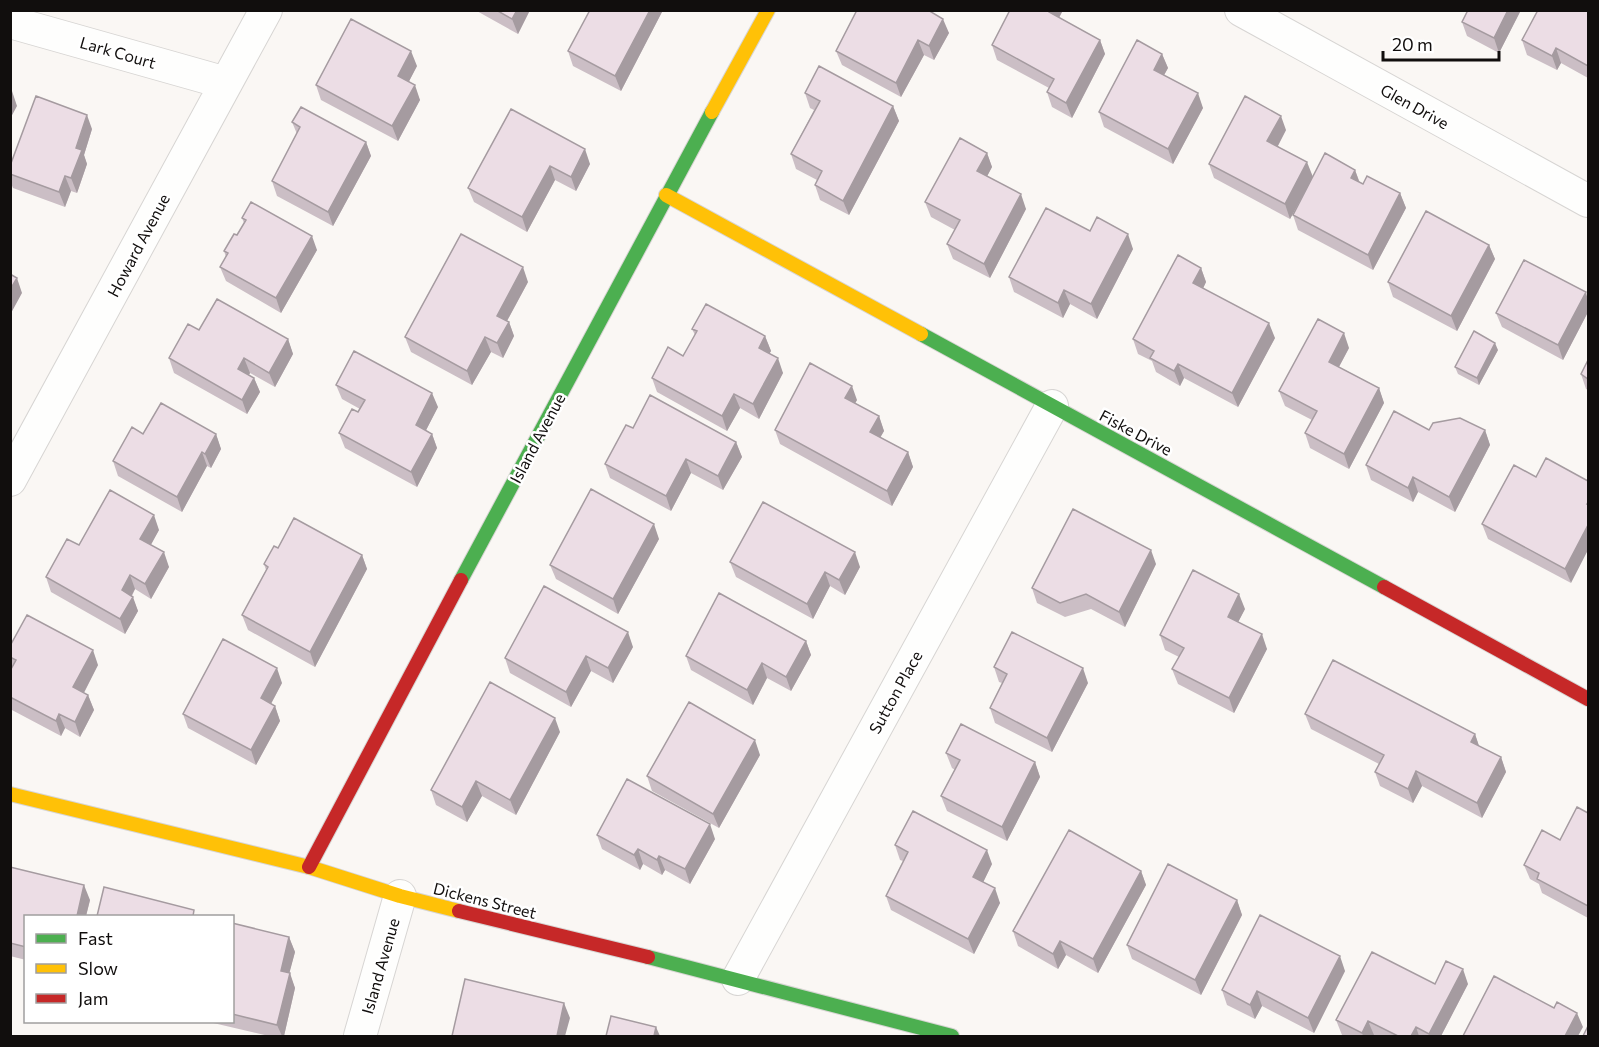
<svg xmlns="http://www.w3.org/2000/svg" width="1599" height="1047" font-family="Commissioner,sans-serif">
<rect width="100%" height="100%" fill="#faf7f4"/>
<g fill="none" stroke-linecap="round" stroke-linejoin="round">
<defs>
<path id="street" d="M1241,10L1588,201
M10,22L226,83
M10,480L266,10
M738,979L1052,406
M360,1036L400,896"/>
<path id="fast" d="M921,334L1384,587
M461,580L712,112
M648,957L952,1036"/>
<path id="slow" d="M712,112L768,10
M666,195L921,334
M10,794L309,867L400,896L459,911"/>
<path id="jam" d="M1384,587L1588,699
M309,867L461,580
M459,911L648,957"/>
</defs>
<use href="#street" stroke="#d7d5d3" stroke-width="34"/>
<use href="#fast" stroke="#d7d5d3" stroke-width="16"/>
<use href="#slow" stroke="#d7d5d3" stroke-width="16"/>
<use href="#jam" stroke="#d7d5d3" stroke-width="16"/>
<use href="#street" stroke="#fefefd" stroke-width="32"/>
<use href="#fast" stroke="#4caf50" stroke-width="14"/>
<use href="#slow" stroke="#ffc107" stroke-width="14"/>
<use href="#jam" stroke="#c62828" stroke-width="14"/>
</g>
<path fill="#cbbec5" d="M475,10H530L518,34Z
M663,10L621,91L573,66L568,51Z
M857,10H930L949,33L934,60L924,55L901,97L842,65L836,51Z
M1521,10L1499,53L1467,36L1462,22Z
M1588,10V78L1561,63L1557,70L1527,55L1522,40Z
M1062,12L1059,18L1100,40L1105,54L1072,118L1052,107L1047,92L1049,88L997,60L992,45Z
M1162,54L1168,68L1164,75L1203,108L1173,164L1104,127L1099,112Z
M417,66L409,81L420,100L398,141L321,100L316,85Z
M805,93L893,106L899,121L849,215L820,200L815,185L817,180L796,169L791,154L814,110L810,108Z
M511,109L590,164L576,191L555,180L527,232L474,202L468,188Z
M292,122L366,142L371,156L333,226L277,196L272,181L297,134Z
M92,129L84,155L87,164L77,193L71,191L65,207L13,188L10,181V166Z
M1286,130L1278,146L1313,177L1290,219L1214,178L1209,164Z
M987,153L992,167L987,176L1026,209L990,278L953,259L947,244L955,230L931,217L925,202Z
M1355,170L1360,183L1400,193L1406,208L1373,270L1298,230L1293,215Z
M242,218L317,250L281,313L226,281L220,267L226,257L224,251L237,235L244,223Z
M1090,231L1133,249L1097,319L1070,304L1063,318L1014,292L1009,277Z
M1489,245L1495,259L1457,331L1393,297L1388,282Z
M1201,268L1206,282L1203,288L1275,338L1238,407L1184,378L1180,386L1156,372L1152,361L1138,354L1133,339Z
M528,282L507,321L509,322L514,336L503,358L491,352L472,385L411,352L405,337Z
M1588,301V312L1563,360L1502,327L1496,313Z
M692,329L765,336L771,351L769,354L783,373L759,419L740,408L727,431L657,392L652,378L683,356L695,335Z
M199,330L288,339L293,354L275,387L250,373L249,375L254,378L260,392L247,414L174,373L169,358Z
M1349,348L1339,367L1379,388L1384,403L1349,469L1310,448L1305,433L1312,420L1285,406L1279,391Z
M1498,350L1479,385L1458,374L1455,367Z
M1588,360V390L1586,389L1581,374Z
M336,385L438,407L426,430L432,434L437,448L417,487L345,448L339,433L360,409L342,399Z
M857,400L855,403L879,416L884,431L880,437L908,452L913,467L892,506L780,444L775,430Z
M633,428L736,442L742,457L723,490L691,473L671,511L610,478L605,464Z
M1429,430H1485L1490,445L1455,512L1418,492L1413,502L1371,480L1366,465Z
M143,434H216L221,449L211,468L207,466L182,512L118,476L113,461Z
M1536,477L1571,583L1488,539L1482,524Z
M159,530L150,545L169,567L151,599L135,589L132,596L138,611L125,634L51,592L46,577L79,545Z
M659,539L618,614L556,579L550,565Z
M278,548L362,555L367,569L315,667L248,630L242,615L266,570L264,564Z
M730,562L860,567L845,595L830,586L813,619L736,577Z
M1156,564L1125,627L1091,609L1065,617L1037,603L1032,588Z
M1245,609L1238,622L1267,649L1234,713L1178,684L1172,669L1179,657L1165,650L1160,635Z
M806,641L811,655L791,691L767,678L753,705L691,670L686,656Z
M10,646L98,665L84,693L88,695L94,710L80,737L65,728L61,736L10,709V671L11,670L10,667Z
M633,647L613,683L591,671L571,707L510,673L505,658Z
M994,667L1088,683L1052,752L995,723L990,708L1002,683L999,682Z
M282,683L271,704L275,706L280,721L256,765L188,728L183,714Z
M1305,714L1475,734L1479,746L1501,757L1506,772L1482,818L1422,786L1413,803L1380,786L1375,772L1379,764L1311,729Z
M560,732L516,815L482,796L467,822L436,805L431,790Z
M946,753L1035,762L1040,777L1007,841L947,811L941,796L955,770L952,768Z
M760,755L719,828L652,791L647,776Z
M1588,813V918L1542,893L1539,884L1530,879L1524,865L1560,840Z
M597,835L715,839L690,884L665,870L662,875L643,864L640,870L602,849Z
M895,845L992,864L983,882L1000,903L974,954L891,910L886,896L903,861L900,860Z
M10,867L90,900L86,916H26V960L10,956Z
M1141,871L1146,885L1098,973L1066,955L1058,969L1018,946L1013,931Z
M1237,900L1242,915L1201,995L1132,959L1127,945Z
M232,923L289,937L295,952L289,973L295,988L284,1036H269L209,1022H232Z
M1345,971L1314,1033L1262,1006L1255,1019L1227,1005L1222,990Z
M1435,984H1468L1441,1036H1376L1374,1035L1373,1036H1345L1342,1035L1336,1020Z"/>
<path fill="#a59ba0" d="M517,10H530L518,34L512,19Z
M650,10H663L621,91L615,76Z
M1050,10H1062V12L1054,27L1049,12Z
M1508,10H1521L1499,53L1494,38Z
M943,19L949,33L934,60L929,46Z
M918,40L924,55L901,97L896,83Z
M1100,40L1105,54L1072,118L1066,103Z
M1556,48L1561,63L1557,70L1552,56Z
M411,51L417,66L404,91L398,76Z
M1162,54L1168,68L1159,84L1154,70Z
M415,85L420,100L398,141L392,126Z
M12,91L17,106L10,119V94Z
M1198,93L1203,108L1173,164L1168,149Z
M893,106L899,121L849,215L843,201Z
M87,115L92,129L84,155L87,164L77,193L71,178L76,148Z
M1281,116L1286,130L1273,155L1267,141Z
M366,142L371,156L333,226L328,212Z
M585,149L590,164L576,191L571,177Z
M987,153L992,167L982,186L977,171Z
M1307,162L1313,177L1290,219L1285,204Z
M550,166L555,180L527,232L522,217Z
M1355,170L1360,184L1351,178Z
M65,176L71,191L65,207L59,192Z
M1400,193L1406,208L1373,270L1368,255Z
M1021,194L1026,209L990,278L984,264Z
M1128,234L1133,249L1097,319L1091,304Z
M312,236L317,250L281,313L276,298Z
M1489,245L1495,259L1457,331L1451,316Z
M523,267L528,282L502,330L497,316Z
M1201,268L1206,282L1199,297L1193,283Z
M17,278L22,293L10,315V290Z
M1064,290L1070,304L1063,318L1058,303Z
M1586,292L1588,301V312L1563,360L1558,345Z
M509,322L514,336L503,358L497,343Z
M1269,323L1275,338L1238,407L1232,393Z
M1344,333L1349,348L1334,376L1329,362Z
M765,336L771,351L764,363L759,348Z
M485,337L491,352L472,385L467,371Z
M288,339L293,354L275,387L269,373Z
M1495,343L1498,350L1479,385L1477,378Z
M244,358L250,373L244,383L238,369Z
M778,358L783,373L759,419L753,404Z
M1178,364L1184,378L1180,386L1174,371Z
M254,378L260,392L247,414L242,400Z
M852,386L857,400L850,412L845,398Z
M1379,388L1384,403L1349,469L1344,454Z
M432,393L438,407L421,440L416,425Z
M734,394L740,408L727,431L722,416Z
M879,416L884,431L875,447L870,432Z
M1485,430L1490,445L1455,512L1449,497Z
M216,434L221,449L211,468L205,454Z
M432,434L437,448L417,487L411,472Z
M736,442L742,457L723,490L718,476Z
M202,452L207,466L182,512L177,497Z
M908,452L913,467L892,506L887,491Z
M686,459L691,473L671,511L666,496Z
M1413,477L1418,492L1413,502L1408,488Z
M154,515L159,530L146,554L140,539Z
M654,524L659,539L618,614L613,599Z
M1588,525V550L1571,583L1565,569Z
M1151,550L1156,564L1125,627L1119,612Z
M164,552L169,567L151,599L145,584Z
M855,552L860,567L845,595L839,580Z
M362,555L367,569L315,667L310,652Z
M825,572L830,586L813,619L807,604Z
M130,575L135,589L127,604L122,590Z
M1239,594L1245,609L1233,632L1228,617Z
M133,597L138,611L125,634L120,619Z
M628,632L633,647L613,683L608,668Z
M1262,634L1267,649L1234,713L1229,698Z
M806,641L811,655L791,691L786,677Z
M93,650L98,665L79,702L73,687Z
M586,656L591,671L571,707L566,692Z
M762,663L767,678L753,705L747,690Z
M277,668L282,683L266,713L261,698Z
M1083,668L1088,683L1052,752L1047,738Z
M88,695L94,710L80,737L75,722Z
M275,706L280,721L256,765L251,750Z
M59,714L65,728L61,736L56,721Z
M555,718L560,732L516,815L510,800Z
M1475,734L1480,749L1471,742Z
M755,740L760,755L719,828L713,814Z
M1501,757L1506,772L1482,818L1477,803Z
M1035,762L1040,777L1007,841L1002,827Z
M1416,771L1422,786L1413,803L1408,789Z
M476,781L482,796L467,822L462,807Z
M710,824L715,839L690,884L685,869Z
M638,849L643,864L640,870L634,855Z
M987,850L992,864L979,891L973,877Z
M659,856L665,870L662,875L657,860Z
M1141,871L1146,885L1098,973L1093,959Z
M84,885L90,900L86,916H77Z
M995,888L1000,903L974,954L968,939Z
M1237,900L1242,915L1201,995L1195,980Z
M289,937L295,952L286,986L281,971Z
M1060,941L1066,955L1058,969L1053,954Z
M1340,956L1345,971L1314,1033L1308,1018Z
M1463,969L1468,984L1441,1036H1430L1429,1034Z
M290,973L295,988L284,1036H282L277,1025Z
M1257,991L1262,1006L1255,1019L1250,1005Z
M564,1003L570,1018L565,1036H557Z
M1577,1013L1583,1027L1578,1036H1565Z
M1368,1021L1374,1035L1373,1036H1363L1362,1033Z
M656,1027L660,1036H654Z
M1416,1027L1419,1036H1411Z"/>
<path fill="#ecdde5" stroke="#a59ba0" stroke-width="1.5" d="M496,10H517L512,19Z
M590,10H650L615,76L568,51Z
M857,10H928L943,19L929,46L918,40L896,83L836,51Z
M1010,10H1050L1049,12L1100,40L1066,103L1047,92L1054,79L992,45Z
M1468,10H1508L1494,38L1462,22Z
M1538,10H1588V66L1556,48L1552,56L1522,40Z
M351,19L411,51L398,76L415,85L392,126L316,85Z
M1137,40L1162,54L1154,70L1198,93L1168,149L1099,112Z
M819,66L893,106L843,201L815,185L822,171L791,154L820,101L805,93Z
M36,96L87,115L76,148L82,150L71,178L65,176L59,192L10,174V166Z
M1245,96L1281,116L1267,141L1307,162L1285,204L1209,164Z
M301,107L366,142L328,212L272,181L300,127L292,122Z
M511,109L585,149L571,177L550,166L522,217L468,188Z
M960,138L987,153L977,171L1021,194L984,264L947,244L960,220L925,202Z
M1325,153L1355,170L1351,178L1363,184L1367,176L1400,193L1368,255L1293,215Z
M251,202L312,236L276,298L220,267L228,253L224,251L234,234L237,235L246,220L242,218Z
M1046,208L1090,231L1097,217L1128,234L1091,304L1064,290L1058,303L1009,277Z
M1426,211L1489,245L1451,316L1388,282Z
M461,234L523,267L497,316L509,322L497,343L485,337L467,371L405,337Z
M1178,255L1201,268L1193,283L1269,323L1232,393L1178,364L1174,371L1150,358L1154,351L1133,339Z
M1524,260L1586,292L1558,345L1496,313Z
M10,274L17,278L10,290Z
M217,299L288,339L269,373L244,358L238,369L254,378L242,400L169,358L188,324L199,330Z
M706,304L765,336L759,348L778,358L753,404L734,394L722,416L652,378L668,347L683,356L697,331L692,329Z
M1318,319L1344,333L1329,362L1379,388L1344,454L1305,433L1317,411L1279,391Z
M1474,331L1495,343L1477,378L1455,367Z
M354,351L432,393L416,425L432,434L411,472L339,433L352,409L358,412L365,400L336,385Z
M1588,360V379L1581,374Z
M810,363L852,386L845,398L879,416L870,432L908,452L887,491L775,430Z
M650,395L736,442L718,476L686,459L666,496L605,464L626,425L633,428Z
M161,403L216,434L205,454L202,452L177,497L113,461L132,427L143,434Z
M1394,411L1429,430L1433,423L1460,418L1485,430L1449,497L1413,477L1408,488L1366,465Z
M1546,458L1588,481V502L1587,504H1588V525L1565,569L1482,524L1514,465L1536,477Z
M591,489L654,524L613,599L550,565Z
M110,490L154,515L140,539L164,552L145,584L130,575L122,590L133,597L120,619L46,577L67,539L79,545Z
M763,502L855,552L839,580L825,572L807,604L730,562Z
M1073,509L1151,550L1119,612L1086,594L1060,603L1032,588Z
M294,518L362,555L310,652L242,615L268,567L264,564L274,546L278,548Z
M1193,570L1239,594L1228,617L1262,634L1229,698L1172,669L1184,648L1160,635Z
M544,586L628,632L608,668L586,656L566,692L505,658Z
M719,593L806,641L786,677L762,663L747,690L686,656Z
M27,615L93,650L73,687L88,695L75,722L59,714L56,721L10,697V671L16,660L10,657V646Z
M1012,632L1083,668L1047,738L990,708L1007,674L994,667Z
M223,639L277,668L261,698L275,706L251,750L183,714Z
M1333,660L1475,734L1471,742L1501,757L1477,803L1416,771L1408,789L1375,772L1384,755L1305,714Z
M490,682L555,718L510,800L476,781L462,807L431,790Z
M689,702L755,740L713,814L647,776Z
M961,724L1035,762L1002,827L941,796L960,760L946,753Z
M627,779L710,824L685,869L659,856L657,860L638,849L634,855L597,835Z
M1577,807L1588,813V906L1537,879L1539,873L1524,865L1542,830L1560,840Z
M913,811L987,850L973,877L995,888L968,939L886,896L908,852L895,845Z
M1069,830L1141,871L1093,959L1060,941L1053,954L1013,931Z
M1168,864L1237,900L1195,980L1127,945Z
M10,867L84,885L77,916H26V947L10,943Z
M104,887L194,910L193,916H97Z
M1260,915L1340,956L1308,1018L1257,991L1250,1005L1222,990Z
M232,923L289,937L281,971L290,973L277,1025L232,1014Z
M1372,952L1435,984L1446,961L1463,969L1429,1034L1416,1027L1411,1036H1398L1368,1021L1362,1033L1336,1020Z
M1494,976L1554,1008L1557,1002L1577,1013L1565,1036H1463Z
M465,979L564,1003L557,1036H452Z
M611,1016L656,1027L654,1036H606Z
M1588,1026V1036H1583Z"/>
<g text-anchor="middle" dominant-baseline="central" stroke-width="5" stroke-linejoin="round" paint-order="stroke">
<g font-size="16" fill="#110e0d" stroke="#fff">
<text transform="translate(118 52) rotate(16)">Lark Court</text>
<text transform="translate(1415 106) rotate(29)">Glen Drive</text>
<text transform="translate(138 245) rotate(-62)">Howard Avenue</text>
<text transform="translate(1136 432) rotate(28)">Fiske Drive</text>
<text transform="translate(537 438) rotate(-62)">Island Avenue</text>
<text transform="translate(895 692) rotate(-61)">Sutton Place</text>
<text transform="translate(485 900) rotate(14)">Dickens Street</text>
<text transform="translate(380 966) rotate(-74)">Island Avenue</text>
</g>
</g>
<rect width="1599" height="1047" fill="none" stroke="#110e0d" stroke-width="24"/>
<rect x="24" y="915" width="210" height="108" fill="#ffffff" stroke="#a09f9e" stroke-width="1.5"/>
<rect x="36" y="934" width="30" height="9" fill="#4caf50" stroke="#a09f9e" stroke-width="1.5"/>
<text x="78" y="945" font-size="18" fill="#110e0d">Fast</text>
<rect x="36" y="964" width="30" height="9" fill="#ffc107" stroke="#a09f9e" stroke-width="1.5"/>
<text x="78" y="975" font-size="18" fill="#110e0d">Slow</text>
<rect x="36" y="994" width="30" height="9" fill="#c62828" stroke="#a09f9e" stroke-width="1.5"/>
<text x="78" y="1005" font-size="18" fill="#110e0d">Jam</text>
<path d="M1383 51v9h116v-9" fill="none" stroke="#110e0d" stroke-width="3"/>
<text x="1392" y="51" font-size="18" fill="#110e0d" stroke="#ffffff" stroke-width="4.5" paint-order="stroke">20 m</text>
</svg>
